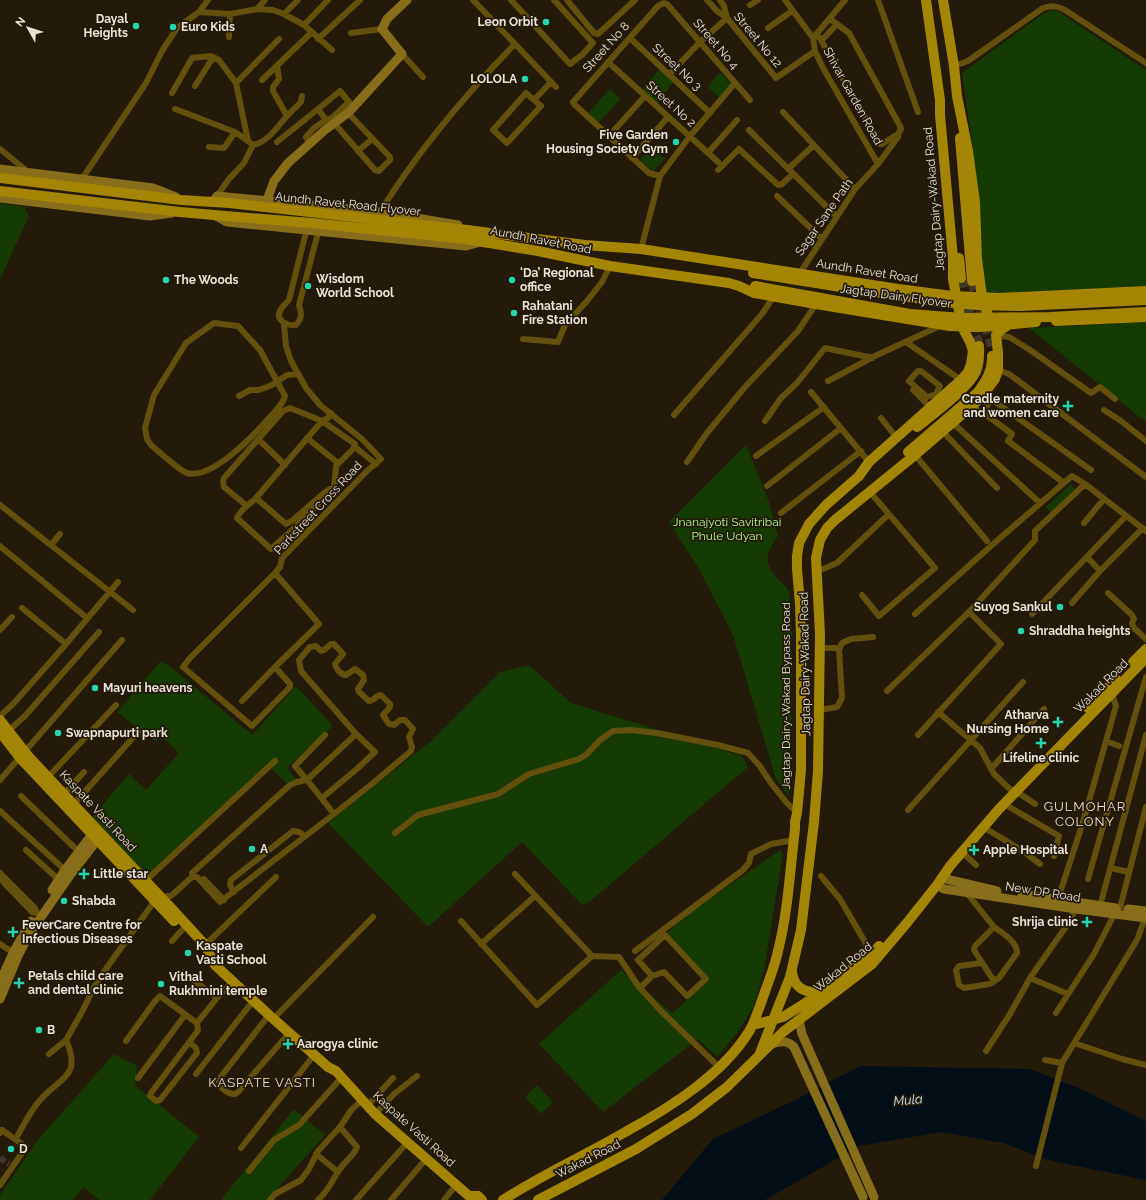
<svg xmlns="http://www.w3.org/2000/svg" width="1146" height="1200" font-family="Raleway,sans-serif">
<rect width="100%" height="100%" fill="#231a0a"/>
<path fill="#153b02" d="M1053,10L1059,12L1146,70V286L986,294L981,258L971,136L962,73L1044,13Z
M660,68L674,81L657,104L642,90Z
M720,72L732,85L721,99L708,87Z
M610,89L621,99L598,123L588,113Z
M651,146L665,159L653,171L640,160Z
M0,203L26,207L25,210L28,214L29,216L0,279Z
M1146,322V422L1029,328Z
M746,445L769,502L778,536C763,556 764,565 782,583C785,586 788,588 789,592C793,614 792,637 792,659C792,706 790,751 789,797L776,779L733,635L700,571L669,522Z
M1071,484L1075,489L1051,512L1046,507Z
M161,661L172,668L252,735L296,686L333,726L287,768L296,779L289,785L268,766L147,875L93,817L98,810L129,774L146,790L179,753L161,736L156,742L117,712Z
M529,665L571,703L742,756L748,767L588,903L582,905L522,842L428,927L328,823L431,741L500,672Z
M780,850L783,853L764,970L753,1008L737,1033L717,1057L698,1039L603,1112L539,1044L621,970L672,1013L710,980L667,933L688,914Z
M114,1054L137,1066L135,1085L199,1137L150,1200H100L83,1187L73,1200H0V1195L37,1141Z
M537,1085L553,1102L541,1114L525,1097Z
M294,1109L325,1135L267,1200H221Z"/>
<path fill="#040e17" d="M860,1066L1029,1069L1077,1087L1146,1121V1180L1052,1161L1003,1143L941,1132L859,1146L765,1200H662L713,1139L795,1100Z"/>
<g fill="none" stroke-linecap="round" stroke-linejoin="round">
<path stroke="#413829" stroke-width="6" stroke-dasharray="6 3" stroke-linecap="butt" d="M0,1158L9,1164"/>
<path stroke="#413829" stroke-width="10" stroke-dasharray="10 5" stroke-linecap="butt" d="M961,278L967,306L979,346
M972,281L992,346"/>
<path stroke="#63500c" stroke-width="6" d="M511,0L570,64L583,54L593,43L554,0
M567,0L594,33L598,34L635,0
M707,0L717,11L727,18L776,78L815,51
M720,0L724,6L727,18
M785,0L813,38L815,51L822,66L878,164
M878,0L918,112
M750,5L758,0
M257,9L265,0
M199,12L230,14L257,9L273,10L284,14L304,25L332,50
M284,14L298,0
M304,25L328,0
M768,28L792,11
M351,33L382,29
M229,37L230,14
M818,37L823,39L837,24
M630,38L710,113
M813,38L845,0
M318,39L360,0
M821,40L880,144H882L898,134L901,129L900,126L849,33L830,19
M515,44L556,87
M402,54L423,77
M608,62L718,162
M954,66L968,61L1043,8C1052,5 1057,6 1065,10L1146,63
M669,75L700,42L727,18
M262,80L312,32
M236,83L279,39
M195,86L210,62L215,58
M172,93L192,58L211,56L219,60L236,83L248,141L253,145L244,163L229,179L217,196
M534,100L541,106L507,143L493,130L526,93L534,100L551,82
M175,109L235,132L248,141
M318,109L340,91L349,102L332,118L326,120
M783,112L855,189
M287,116L301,102L302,96
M334,123L375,170L379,171L390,160V157L348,113
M749,130L836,216
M609,136L645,96
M277,142L318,109L326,120L314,128L306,137L310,143
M253,145C268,142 278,126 287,116L273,91V87L279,79L277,66
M209,147L224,148L235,132
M0,149L27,171
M358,151L372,139
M708,153L737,120
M632,158L668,117
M788,169L814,145
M718,170L739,149L778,185L782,184L793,174
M660,176L649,173L574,104L573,102L658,6L664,3L667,4L750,100
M82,179L146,83L162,51L177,28L199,12L208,0
M777,196L822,239
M380,212C418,151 465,95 515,44L473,0
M307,228L289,300C286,303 283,306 281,309C274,320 287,326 296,325C302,318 302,314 299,305L319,229
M641,249L660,176L690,136L735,83
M800,273L855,189L878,164L898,137
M214,323L238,326L260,350L285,396C283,405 275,411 269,418C254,435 212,480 187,473C180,471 158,451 151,445L147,439L145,428L154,395L186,343Z
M523,339L558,342L565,325L587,301L602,282L610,266
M997,339L1003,336L1009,337L1030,350L1091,393L1100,387L1115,399
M906,342L961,380
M998,370L1009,374L1017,380L1146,477
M828,381L875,356L942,325
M913,390L930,407
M811,392L869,462
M936,394L927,397L909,381L918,371H921L940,386L936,394L940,398
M984,394L1091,470
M239,396L250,390H259L272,385L287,375L297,374
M972,407L985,414L1012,434L1008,441L1064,483
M1104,410L1121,421L1146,441
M983,413L991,399
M674,415L762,314L774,296
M881,418L896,437
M765,421L781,398L797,383L825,348L873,358
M953,423L1040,503
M943,432L997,488
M307,438L338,463
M258,439L285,465
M355,447L376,464
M915,455L987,541
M756,456L824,407
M687,462L707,433L745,387L798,331L816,304
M767,486L841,428
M256,498L286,524L293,520L325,492L330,489
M0,505L133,610
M247,506L224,487L223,482L224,478L283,411L290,408L322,421L355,444L353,449L336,466L334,488L290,532L271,549L237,518C240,510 250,504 256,498L322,421L328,418L331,413
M781,513L861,451
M1084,523L1104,499
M51,545L60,534
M0,546L87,618
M1087,557L1100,571
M816,572L837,563L889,514
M275,573L319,624L275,667L290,684V687L252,726L183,667L190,658L275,573L280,567L282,558L367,471L381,459L362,439L320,405L306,388L291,361L286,346L284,324
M1108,593L1132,615L1134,619L1132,623L1133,627L1146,639
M862,595L879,616L935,568L870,492
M1072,603L1100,571L1143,528
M22,608L66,644
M915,614L992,545L1072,476L1085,484L1146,531
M1032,614L1126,516
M0,630L12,617
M820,648H840
M887,691L969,612L1035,540V531L1085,484
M242,701L275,667
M819,710L837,707L842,698L839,650L842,643L851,639L873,637
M938,712L980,748L994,774L1014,793
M0,716L14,703L66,644L118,582
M8,731L24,717L99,632
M918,735L1001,644L969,612
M1106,741L1119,746
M991,769L1044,709
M48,777L116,705
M0,780L122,640
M307,780L295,766L325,735
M1016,791L1035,804
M64,794L84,772
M21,796L79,852
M322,798L358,768L375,752L356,734
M74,804L138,732
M1004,804L1059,836L1054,856
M908,810L1023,682
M0,811L65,870
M1083,822C1091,823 1097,818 1105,820
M983,827L1023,851L1040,864
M395,833L418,815L498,794L529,774L579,759L587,754L600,740L613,731L630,730L657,733L718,745L748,753L759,765L771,783L786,802L797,813
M26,850L59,880
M962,852L976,865
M1111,868L1129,872
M0,873L35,908L37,913L41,917
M192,873L290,785L297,782L307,780
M821,876L840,899L872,954
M204,879L224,900
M1088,879L1146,677
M2,880L5,884L32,912L37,913
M144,882L275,761
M234,892C231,887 229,886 231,880L293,831L299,832L305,836
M966,892L994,927L975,946L974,950L992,978L996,980L999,978L1017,953C1017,941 1002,933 994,927
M167,896H171L192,877H197L220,902L334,814L307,780L356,734L301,671L299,660L310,647L316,646L321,651L324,650L331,644H334L343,654L335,664C336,669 341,675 346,675L355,669L363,675L364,680L358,689L359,692L369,701C374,701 376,695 381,695L390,704V707L383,715L389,724L394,725L400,720H405L413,729L409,737L412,747L411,751L373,783L334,814
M1058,899L1083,822L1116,706L1112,694
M1100,906L1146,735
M1120,908L1146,807
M461,921L537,1005L592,956L515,874
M172,941L182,930
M0,944L15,954
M481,944L535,896
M205,945L276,877
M635,951L743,870L749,863L751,854L771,844L794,840
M592,956L619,957L639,987L663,1013L719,1067
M982,963L959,966L956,970L959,985L964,988L990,984L996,980
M184,973L217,998L232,982
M1030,978L1068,994
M640,988L652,976L664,972L687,996L706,979L665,935L638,960L652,976
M1056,1013L1094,954L1115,913
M269,1015L219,1079C218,1087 227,1094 235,1094L238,1092L289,1033
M273,1019L373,917
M126,1041L155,1001L160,996L197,1023
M189,1042L196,1048L197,1053L160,1100L156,1101L150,1096L151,1093L196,1033L198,1030L197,1023L217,998
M1074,1043L1122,1059L1146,1065
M986,1051L1010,1014L1030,978L1065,928L1076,909
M49,1054L66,1040L82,1012L94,987L108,966L156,899
M1045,1060L1062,1063
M196,1074L253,1001
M138,1078L185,1015
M367,1106L393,1078
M375,1114L394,1094L417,1076
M340,1127L352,1109L363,1100
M0,1133L2,1130L26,1147L0,1185
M18,1135C25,1122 31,1110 41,1099C61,1077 82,1076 66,1040
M241,1148L314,1055
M316,1154L338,1172
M1036,1166L1062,1063L1137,940L1145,918
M249,1171L274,1140L299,1125L342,1077
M270,1200L275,1194L301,1180L309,1169L318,1151L340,1127L357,1147C354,1156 345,1161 340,1169C332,1180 329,1190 318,1200
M356,1200L407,1143
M391,1200L426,1159
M444,1200L456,1185"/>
<path stroke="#866e1b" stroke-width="9" d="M0,169L153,188L176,197
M0,198L150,216L172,213
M267,200L274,181L288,163L325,130L349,112L402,54L382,29L387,19L407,0
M213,202L217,196L380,212L458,225
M214,215L227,222L466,246L481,242
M942,878L997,891
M937,885L944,889L1076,909L1146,918
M52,890L65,870L96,829
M1022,894L1116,908
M1128,909L1146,911
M0,982L13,953L31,921
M0,999L18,956L30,933L71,874L101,835
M799,1020L802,1034L874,1197
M769,1045C779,1042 786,1039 794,1047L863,1197"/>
<path stroke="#a48506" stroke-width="10" d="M943,0L954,66L957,96L968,151L975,202L977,259L982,297L992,326
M960,138L972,281
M0,178L181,200L229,203
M0,191L180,212L237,217
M467,230L585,245L641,249L898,289L952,296L999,298L1146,291
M465,239L538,251L610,266L729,283L739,286L754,293L816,304L950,326L980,327L1036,322
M959,258L961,278
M1056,321L1146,317
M917,427C932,415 969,388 976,371C980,363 979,354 979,346
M908,452L978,392C986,381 993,370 992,356
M1133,662L1146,649
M1088,708L1116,679
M0,720L29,757L172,909L205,945L215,965L269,1015L328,1067L336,1071L375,1114L469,1196H478L482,1200
M0,732L20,758L174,921
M792,971C793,986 803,993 818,992
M753,1025L783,1017L804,1004L872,954L879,946
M760,1053L790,977L801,930L814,822L818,771L820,634L816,558L820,540L827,528L835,520L915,455L980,399L995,379L998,370V353L996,335L1002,329L1010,324
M503,1200C543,1174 586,1155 627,1131C669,1108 722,1075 748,1033C754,1025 756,1015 760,1006C766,987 774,970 778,951C788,912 790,870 795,829V822L797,813L801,770V635L800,604L797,569V556L799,543L809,524L826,505L859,476L869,462L961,380L968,372L971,364L973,351L970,342L962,327L953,279V258L940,115V100L926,0
M538,1200L636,1149L692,1114L727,1087L783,1032L872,964L906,924L937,885L950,866L999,809L1146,658"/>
<path stroke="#a48506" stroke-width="10" d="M229,203L467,230
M237,217L312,223L465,239
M753,273L847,288L943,302L977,305L1020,306L1146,300
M755,286L910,314L962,318L1050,317L1146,312"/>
</g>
<g fill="#24d5ae" stroke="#231a0a" stroke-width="1.5">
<circle cx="546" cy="22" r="4"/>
<circle cx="136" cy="26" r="4"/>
<circle cx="173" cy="27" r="4"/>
<circle cx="525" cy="79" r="4"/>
<circle cx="676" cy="142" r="4"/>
<circle cx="166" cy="280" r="4"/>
<circle cx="512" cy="280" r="4"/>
<circle cx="308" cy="286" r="4"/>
<circle cx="514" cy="313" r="4"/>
<path d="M1066 400h4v4h4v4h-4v4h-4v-4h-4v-4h4z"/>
<circle cx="1060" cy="607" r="4"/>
<circle cx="1021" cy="631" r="4"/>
<circle cx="95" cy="688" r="4"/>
<path d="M1056 716h4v4h4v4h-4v4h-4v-4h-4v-4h4z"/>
<circle cx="58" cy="733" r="4"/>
<path d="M1039 737h4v4h4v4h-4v4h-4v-4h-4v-4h4z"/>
<circle cx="252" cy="849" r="4"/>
<path d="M972 844h4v4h4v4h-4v4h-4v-4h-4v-4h4z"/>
<path d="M82 868h4v4h4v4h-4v4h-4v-4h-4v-4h4z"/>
<circle cx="64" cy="901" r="4"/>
<path d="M1085 916h4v4h4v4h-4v4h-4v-4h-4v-4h4z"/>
<path d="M11 926h4v4h4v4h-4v4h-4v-4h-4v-4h4z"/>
<circle cx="188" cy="953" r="4"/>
<path d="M17 977h4v4h4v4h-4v4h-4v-4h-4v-4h4z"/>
<circle cx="161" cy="984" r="4"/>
<circle cx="39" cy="1030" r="4"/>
<path d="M286 1038h4v4h4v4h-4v4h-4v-4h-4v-4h4z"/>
<circle cx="11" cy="1149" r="4"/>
</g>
<g text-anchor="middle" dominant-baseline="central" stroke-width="3.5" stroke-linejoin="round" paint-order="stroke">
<g font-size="12" font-weight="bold" fill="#e8e2d8" stroke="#231a0a" text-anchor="start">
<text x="128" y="19" text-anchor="end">Dayal<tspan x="128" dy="14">Heights</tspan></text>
<text x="538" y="22" text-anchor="end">Leon Orbit</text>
<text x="181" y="27">Euro Kids</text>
<text x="517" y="79" text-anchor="end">LOLOLA</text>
<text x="668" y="135" text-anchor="end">Five Garden<tspan x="668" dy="14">Housing Society Gym</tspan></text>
<text x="520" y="273">‘Da’ Regional<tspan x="520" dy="14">office</tspan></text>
<text x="316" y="279">Wisdom<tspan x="316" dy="14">World School</tspan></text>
<text x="174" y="280">The Woods</text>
<text x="522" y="306">Rahatani<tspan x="522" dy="14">Fire Station</tspan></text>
<text x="1059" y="399" text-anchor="end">Cradle maternity<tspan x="1059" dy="14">and women care</tspan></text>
<text x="1052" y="607" text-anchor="end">Suyog Sankul</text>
<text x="1029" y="631">Shraddha heights</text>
<text x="103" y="688">Mayuri heavens</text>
<text x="1049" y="715" text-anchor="end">Atharva<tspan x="1049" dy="14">Nursing Home</tspan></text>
<text x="66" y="733">Swapnapurti park</text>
<text x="1041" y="758" text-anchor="middle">Lifeline clinic</text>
<text x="260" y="849">A</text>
<text x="983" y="850">Apple Hospital</text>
<text x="93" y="874">Little star</text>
<text x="72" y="901">Shabda</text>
<text x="1078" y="922" text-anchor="end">Shrija clinic</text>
<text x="22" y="925">FeverCare Centre for<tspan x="22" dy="14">Infectious Diseases</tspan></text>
<text x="196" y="946">Kaspate<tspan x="196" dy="14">Vasti School</tspan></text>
<text x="28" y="976">Petals child care<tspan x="28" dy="14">and dental clinic</tspan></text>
<text x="169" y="977">Vithal<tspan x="169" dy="14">Rukhmini temple</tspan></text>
<text x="47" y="1030">B</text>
<text x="297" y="1044">Aarogya clinic</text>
<text x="19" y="1149">D</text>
</g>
<g font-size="12" fill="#e8e2d8" stroke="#231a0a">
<text transform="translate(758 40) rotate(50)">Street No 12</text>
<text transform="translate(716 44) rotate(49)">Street No 4</text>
<text transform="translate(606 47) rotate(-48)">Street No 8</text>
<text transform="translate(677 67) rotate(43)">Street No 3</text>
<text transform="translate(853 96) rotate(61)">Shivar Garden Road</text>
<text transform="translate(671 104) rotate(42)">Street No 2</text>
<text transform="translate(934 199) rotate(-95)">Jagtap Dairy-Wakad Road</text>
<text transform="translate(348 204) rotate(6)">Aundh Ravet Road Flyover</text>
<text transform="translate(824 217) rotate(-55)">Sagar Sane Path</text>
<text transform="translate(541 240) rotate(11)">Aundh Ravet Road</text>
<text transform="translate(867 271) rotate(9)">Aundh Ravet Road</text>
<text transform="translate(896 296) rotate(8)">Jagtap Dairy Flyover</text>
<text transform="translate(318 508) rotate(-47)">Parkstreet Cross Road</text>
<text transform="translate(805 664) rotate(-91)">Jagtap Dairy-Wakad Road</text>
<text transform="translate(1101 686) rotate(-45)">Wakad Road</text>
<text transform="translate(786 696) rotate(-90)">Jagtap Dairy-Wakad Bypass Road</text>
<text transform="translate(98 811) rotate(47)">Kaspate Vasti Road</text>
<text transform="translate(1043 892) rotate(9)">New DP Road</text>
<text transform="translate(843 967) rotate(-39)">Wakad Road</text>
<text transform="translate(414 1129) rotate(42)">Kaspate Vasti Road</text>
<text transform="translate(588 1159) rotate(-27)">Wakad Road</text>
</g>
<g font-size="12" fill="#adfa91" stroke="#231a0a">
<text x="727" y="522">Jnanajyoti Savitribai<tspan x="727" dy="14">Phule Udyan</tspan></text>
</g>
<g font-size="13" letter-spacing="1" fill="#eadfca" stroke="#231a0a">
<text x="1085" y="806">GULMOHAR<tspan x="1085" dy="15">COLONY</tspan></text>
<text x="262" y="1082">KASPATE VASTI</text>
</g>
<g font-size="13" font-style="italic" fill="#cee3f3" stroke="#231a0a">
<text transform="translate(908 1100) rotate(-5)">Mula</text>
</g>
</g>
<g transform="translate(28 28) rotate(309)" stroke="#231a0a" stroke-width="3" paint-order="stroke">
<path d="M0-3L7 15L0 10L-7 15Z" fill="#e8e2d8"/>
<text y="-6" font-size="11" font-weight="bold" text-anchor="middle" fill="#e8e2d8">N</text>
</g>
</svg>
